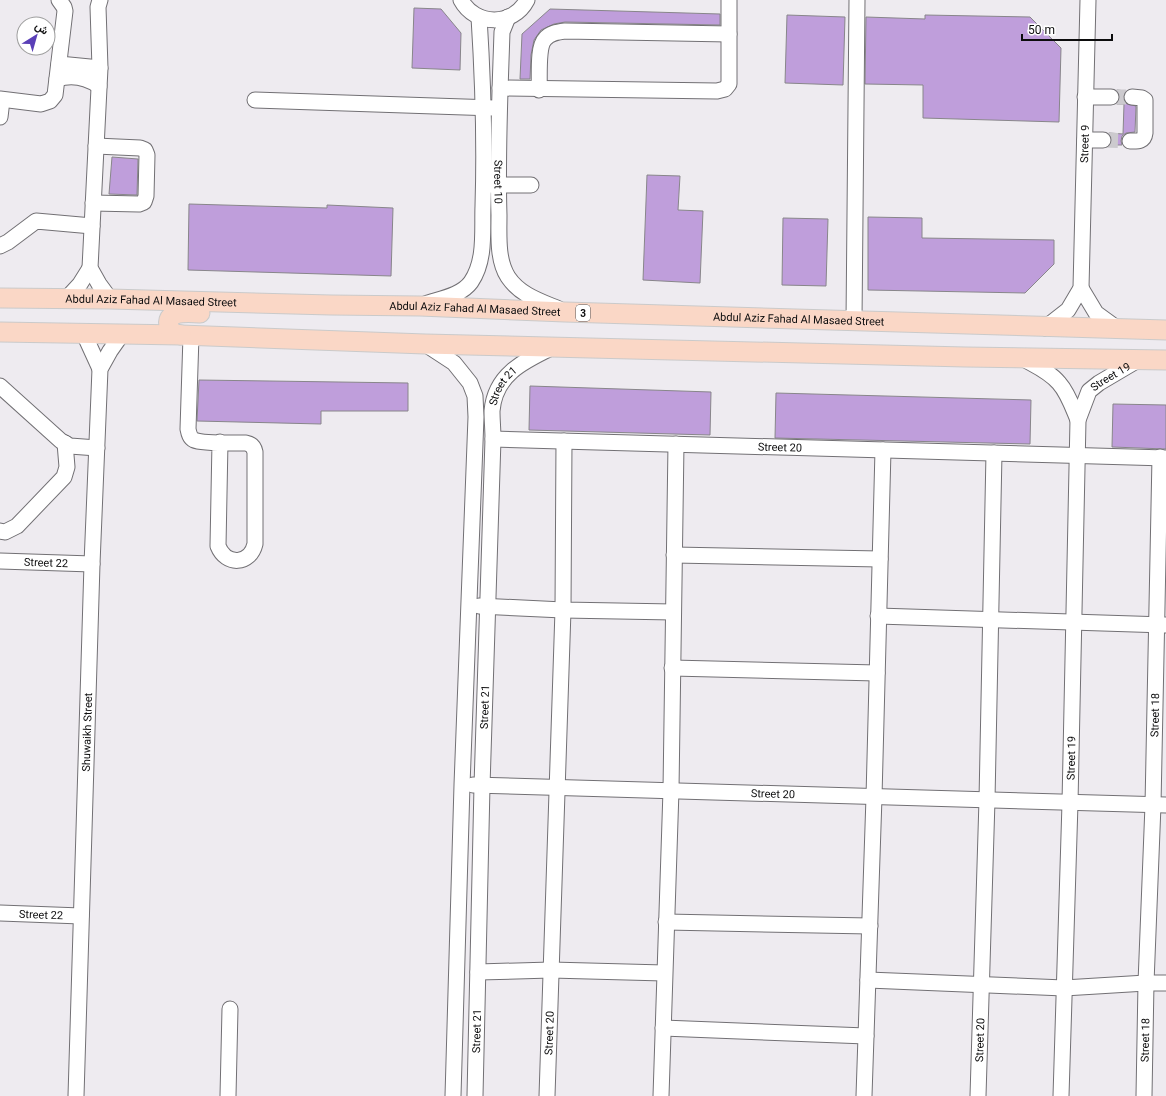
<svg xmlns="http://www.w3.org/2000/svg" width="1166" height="1096" font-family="Roboto,Vazirmatn,sans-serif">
<rect width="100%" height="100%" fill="#eeebf0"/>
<path fill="#bf9edb" stroke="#88868a" d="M414,8L441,9L461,33L460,70L412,68Z
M550,9L720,14V25L565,22L554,24L541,30L534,40L531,55L530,79H520L522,34Z
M787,15L845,17L843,85L785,83Z
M925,15L1030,17L1061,48L1059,122L923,118V85L865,84L866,17L925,19Z
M1117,90L1126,91L1123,96L1124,101L1127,104L1136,106L1135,132L1126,133L1122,136L1121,141L1122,145H1111L1112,140L1109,133L1123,134L1124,104H1117L1120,97Z
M112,157L138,159L137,195L109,194Z
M647,175L680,176L678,210L703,211L700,283L643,280Z
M189,204L327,208V205L393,208L391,276L188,270Z
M868,217L922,218V238L1054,240V264L1025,293L868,290Z
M783,218L828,219L826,286L782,285Z
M199,380L408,383V411H321V424L197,421Z
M530,386L711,392L710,435L529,430Z
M776,393L1031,400L1030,444L775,438Z
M1113,404L1166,405V449L1112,447Z"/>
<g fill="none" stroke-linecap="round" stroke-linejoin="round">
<path stroke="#cccace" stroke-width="15" stroke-dasharray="15 8" stroke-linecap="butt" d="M1111,97H1132
M1103,140L1130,141"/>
<defs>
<g id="minor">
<path d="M100,0L98,7L100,68L90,268L99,284L110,299"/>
<path d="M461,0C475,26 513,27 527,0"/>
<path id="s1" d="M508,17L502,32C500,93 497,154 499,215C499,235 497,260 508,277C520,295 540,301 559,309"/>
<path d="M59,64L100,68"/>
<path d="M57,79C73,74 86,77 99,86"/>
<path d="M500,88L717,91L725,89L729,84V0"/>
<path d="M539,90C540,78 537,47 545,39C550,33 557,32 565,31L729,34"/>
<path d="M1085,97H1111"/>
<path d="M0,99L41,104L50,101L55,95L65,11L64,7L59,0"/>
<path d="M255,100L494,108"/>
<path d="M0,117L2,100"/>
<path d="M1085,140H1103"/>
<path d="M1130,141C1137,141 1144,142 1145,133V100L1142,98L1132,97"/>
<path d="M489,185H531"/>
<path d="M93,203L139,204L144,202L146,196L147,155L145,150L140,148L96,146"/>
<path d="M0,246L8,242L36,221L92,226"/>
<path d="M1081,288L1096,313L1118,329"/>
<path d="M67,298L80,284L90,268"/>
<path d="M425,304C439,299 461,296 471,282C486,260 482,231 483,206C485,143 483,80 479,17"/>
<path d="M854,321L857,0"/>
<path id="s2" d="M1045,328L1068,310L1081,288L1088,0"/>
<path d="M84,334L100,369"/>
<path d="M191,336L188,429C189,434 190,438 194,440C203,444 235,443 246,443C251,444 254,447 255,452V544C250,565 226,566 218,546L220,442"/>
<path d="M425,344L454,363L470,383L475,396L476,417L462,785L453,1096"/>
<path d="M1022,358C1034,365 1049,371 1059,383C1068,393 1073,408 1078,420"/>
<path d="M0,386L61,441L70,446L97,448"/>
<path id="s3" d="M493,439L1166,458"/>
<path d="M0,531L5,532L17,526L64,477L67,467L65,443"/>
<path d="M674,555L880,559"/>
<path id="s4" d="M0,561L92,564"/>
<path d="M479,606L563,610L673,612"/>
<path d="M878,616L1165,625"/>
<path d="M672,668L877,673"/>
<path id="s5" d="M473,785L1166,805"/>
<path id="s6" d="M0,913L81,916"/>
<path d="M666,922L870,926"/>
<path d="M478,972L551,970L664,973"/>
<path d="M868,980L1064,988L1146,983H1166"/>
<path d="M663,1028L866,1036"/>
<path id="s7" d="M76,1096L92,564L100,369L110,351L122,334"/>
<path d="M228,1096L230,1009"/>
<path id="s8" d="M475,1096L482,786L493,439C493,430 492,420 492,411C495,375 522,362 551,348"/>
<path id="s9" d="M547,1096L563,610L564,441"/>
<path d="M661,1096L671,790L676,444"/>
<path d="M864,1096L874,797L883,450"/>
<path id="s10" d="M978,1096L987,800L994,453"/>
<path id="s11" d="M1061,1096L1070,803L1078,420L1089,391L1099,383L1138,360"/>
<path id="s12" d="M1144,1096L1146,983L1153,805L1160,457"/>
</g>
<g id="major">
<path id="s13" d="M0,298L110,299L331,305L420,306L565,312L1166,330"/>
<path d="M0,332L181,335L425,344L965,357L1166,360"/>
<path d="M181,335L172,333C159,310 186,312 200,313"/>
</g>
</defs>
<use href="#minor" stroke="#727074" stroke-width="17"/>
<use href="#major" stroke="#cacaca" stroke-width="21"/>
<use href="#minor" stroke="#fff" stroke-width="15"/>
<use href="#major" stroke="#fad7c6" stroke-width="19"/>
</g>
<g text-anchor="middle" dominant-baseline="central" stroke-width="4" stroke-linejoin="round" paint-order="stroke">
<rect fill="#fff" stroke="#555556" stroke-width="1" x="576" y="305" width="14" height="16" rx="3"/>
<g font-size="10" font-weight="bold" fill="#0c0c0d">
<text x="583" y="313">3</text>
</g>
<g font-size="11" fill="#0c0c0d" stroke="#fff">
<text stroke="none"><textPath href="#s2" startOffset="199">Street 9</textPath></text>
<text stroke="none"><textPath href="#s1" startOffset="166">Street 10</textPath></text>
<text stroke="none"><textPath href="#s13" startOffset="151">Abdul Aziz Fahad Al Masaed Street</textPath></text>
<text stroke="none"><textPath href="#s13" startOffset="475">Abdul Aziz Fahad Al Masaed Street</textPath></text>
<text stroke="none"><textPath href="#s13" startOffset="799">Abdul Aziz Fahad Al Masaed Street</textPath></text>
<text stroke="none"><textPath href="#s11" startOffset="733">Street 19</textPath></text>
<text stroke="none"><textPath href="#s8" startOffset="713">Street 21</textPath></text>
<text stroke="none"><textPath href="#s3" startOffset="287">Street 20</textPath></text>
<text stroke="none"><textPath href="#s4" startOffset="46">Street 22</textPath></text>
<text stroke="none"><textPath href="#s8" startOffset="389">Street 21</textPath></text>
<text stroke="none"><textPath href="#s12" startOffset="381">Street 18</textPath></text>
<text stroke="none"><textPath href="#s7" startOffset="364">Shuwaikh Street</textPath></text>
<text stroke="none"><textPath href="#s11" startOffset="338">Street 19</textPath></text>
<text stroke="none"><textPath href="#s5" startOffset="300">Street 20</textPath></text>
<text stroke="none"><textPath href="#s6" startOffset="41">Street 22</textPath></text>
<text stroke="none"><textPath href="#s8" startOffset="65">Street 21</textPath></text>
<text stroke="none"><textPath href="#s9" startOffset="63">Street 20</textPath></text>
<text stroke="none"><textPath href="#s10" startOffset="56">Street 20</textPath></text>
<text stroke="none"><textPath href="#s12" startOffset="56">Street 18</textPath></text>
</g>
</g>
<g transform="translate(36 36) rotate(37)"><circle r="19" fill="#ffffff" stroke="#9e9e9e"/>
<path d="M0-3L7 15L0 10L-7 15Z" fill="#5a3fb7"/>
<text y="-6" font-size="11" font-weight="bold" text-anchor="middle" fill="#0c0c0d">ش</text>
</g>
<path d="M1022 34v6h90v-6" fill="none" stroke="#0c0c0d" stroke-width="2"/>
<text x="1028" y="34" font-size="12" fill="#0c0c0d" stroke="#ffffff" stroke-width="3" paint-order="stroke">50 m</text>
</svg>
